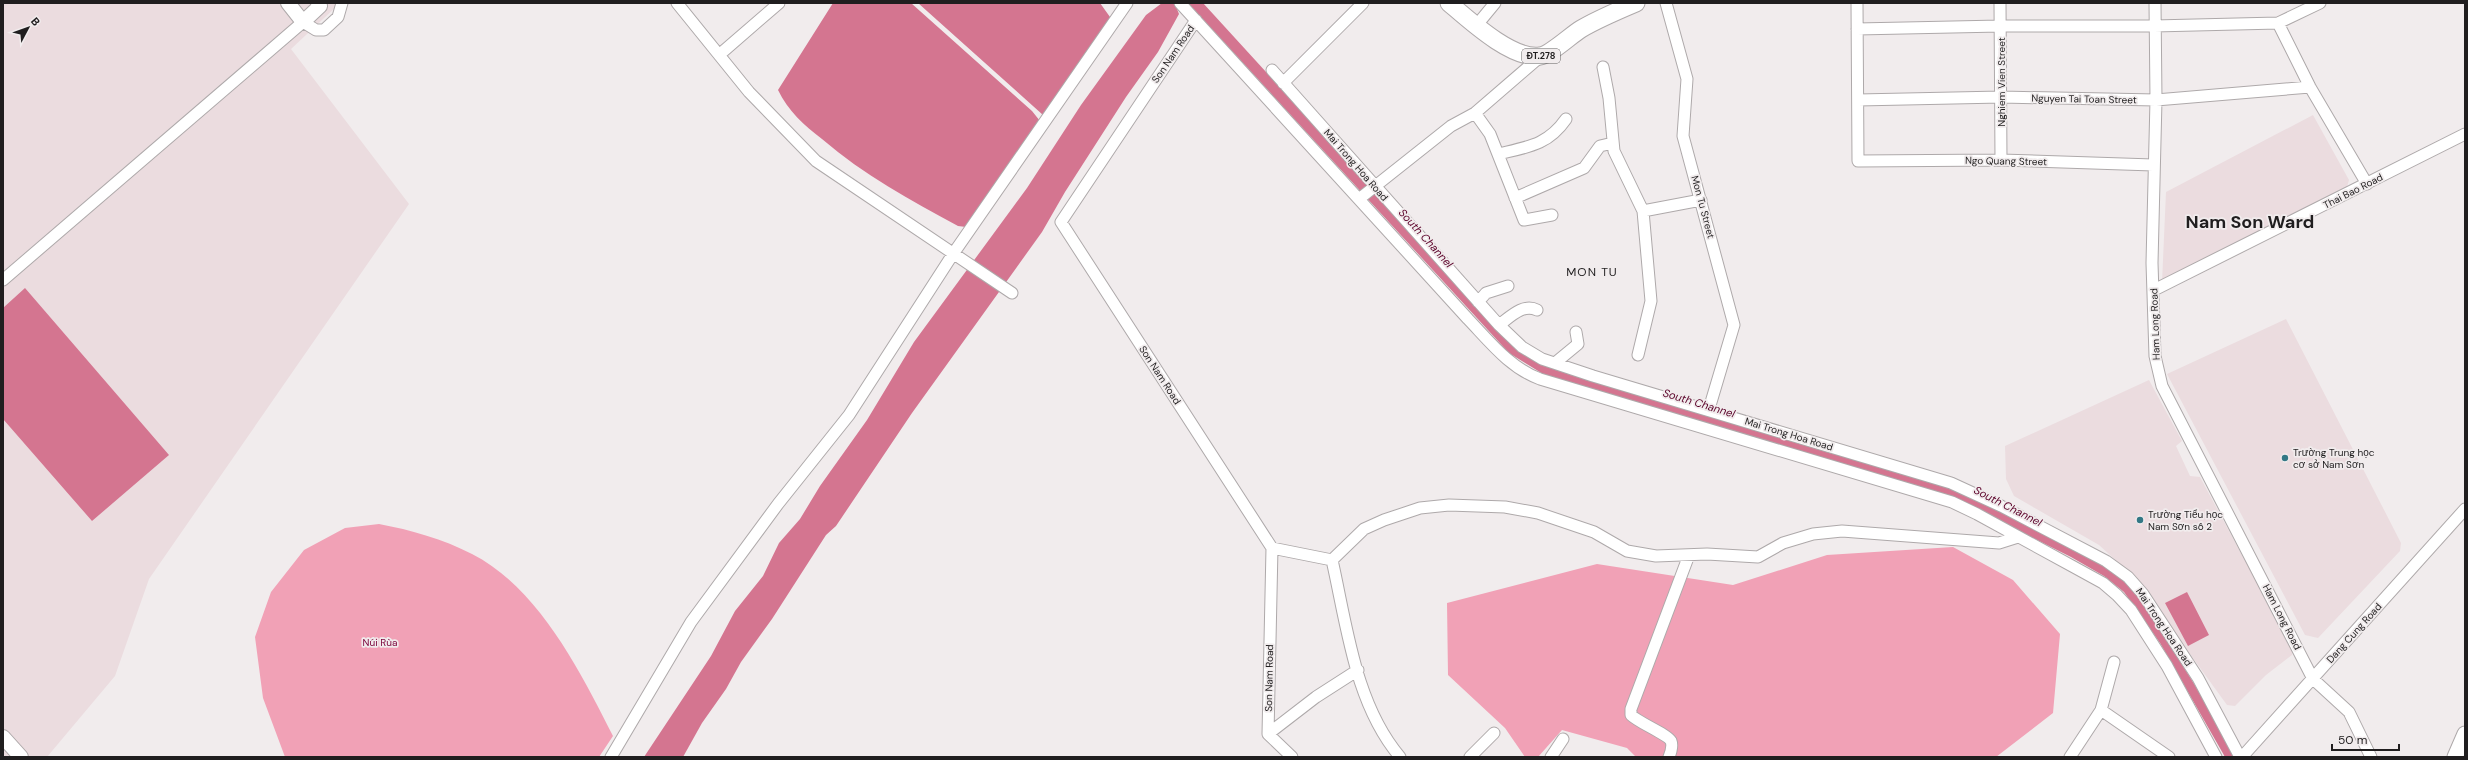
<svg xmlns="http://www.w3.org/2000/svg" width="2468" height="760" font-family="'DM Sans',sans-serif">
<rect width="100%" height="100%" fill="#f1eced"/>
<path fill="#ebdcdf" d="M3,3H336L338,5L291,49L409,204L149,579L115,676L47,757H3Z
M2313,115L2349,180L2346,190L2162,283L2166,192Z
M2286,319L2401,543L2400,551L2318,638L2305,635L2167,374Z
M2149,380L2182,441L2176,446L2190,476L2200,477L2293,650L2292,655L2266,675L2235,706L2227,705L2134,577L2099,545L2014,496L2006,479L2005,446Z"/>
<path fill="#f1a1b6" d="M379,524C411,530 443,539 472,554C539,588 581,673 613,736L599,757H285L263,698L255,637L271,592L304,550L345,528Z
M1953,547L2013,580L2060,634L2053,713L1996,757H1636L1627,748L1562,730L1538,757H1525L1505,728L1448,675L1447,603L1597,564L1733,585L1827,555Z"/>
<path fill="#d47590" d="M833,3H911L1032,111L1040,121L966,227L958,226C910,200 864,175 822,139C804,125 788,111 778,90Z
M918,3H1100L1110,17L1111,21L1043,115Z
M1162,3L1175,4L1179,14L1158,52L1126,97L1065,192L1042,232L912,413L836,526L826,535L772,619L741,662L726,689L702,723L683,757H644L711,656L735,611L763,576L779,543L800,519L820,486L867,420L914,342L1027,188L1081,105L1146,15Z
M1188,3H1203L1518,348L1963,491L2104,564L2138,594L2203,698L2235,757H2225L2160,643L2124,592L2104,576L2071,557L2007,525L1870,473L1543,374L1509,353Z
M25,288L169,455L92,521L3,419V308Z
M2187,592L2209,635L2188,646L2165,603Z"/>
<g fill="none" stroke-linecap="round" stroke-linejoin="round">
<defs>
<path id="minor" d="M677,3L749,92L816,161L1012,293
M1180,3L1468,319C1490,342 1510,368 1540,379L1952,502L1977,514L2072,566L2103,583L2117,595L2131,610L2167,666L2216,757
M1666,3L1687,79L1683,136L1734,325L1709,409
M1857,3L1858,161L2001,160L2153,165
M2000,3L2001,160
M2155,3L2156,100L2152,263L2155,356L2162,386L2313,679L2349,712L2371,757
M1196,20L1061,222L1272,548L1268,734L1292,757
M2278,23L2310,87L2367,184
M1476,26L1495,3
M1857,29L2000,26H2154L2278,23L2320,3
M719,55L779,3
M1603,67L1609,98L1614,151L1643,211L1651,301L1638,355
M1272,70L1499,325L1522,347L1542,359L1593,376L1951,483L2001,506L2106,561L2128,577L2143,594L2198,678L2240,757
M1283,83L1363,3
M1858,100L2001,97L2156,100L2310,87
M1475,113L1490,134L1524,220L1552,215
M1498,154C1528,147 1548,145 1566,119
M1515,198L1584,168L1600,146L1613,143
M1359,199L1451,126L1475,113L1541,56
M1643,211L1701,200
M3,280L303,22L316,30H324L338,17L342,3
M2154,290L2465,134
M1478,302L1486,293L1508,286
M1499,325C1510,317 1523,303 1537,310
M1555,363L1578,344L1576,332
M1272,548L1332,560
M1332,560L1364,529L1384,520L1420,508L1449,505L1505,507L1538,513L1594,532L1627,551L1656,556L1707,554L1758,557L1783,543L1813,534L1842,531L1999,543L2018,537
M1332,560C1347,626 1355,704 1400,757
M2101,710L2169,757
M1268,734L1316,697L1358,670
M611,757L691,622L778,504L849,415L953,254L1127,3
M1470,757L1494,733
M1551,757L1563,739
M1669,757C1671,752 1673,746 1671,741C1667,734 1639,723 1631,715V709L1689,555
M2070,757L2101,710L2114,662
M2242,757L2465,509"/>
<path id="tertiary" d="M288,3L303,22L320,6L318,3
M3,737L21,757"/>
<path id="secondary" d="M2455,757L2465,734"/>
<path id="primary" d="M1449,3C1469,20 1512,60 1540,56C1550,55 1571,35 1581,29C1598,19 1617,11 1636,3"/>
</defs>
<use href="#minor" stroke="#aea9aa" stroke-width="13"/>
<use href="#tertiary" stroke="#aea9aa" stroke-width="16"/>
<use href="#secondary" stroke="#aea9aa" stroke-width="17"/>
<use href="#primary" stroke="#aea9aa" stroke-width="19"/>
<use href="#minor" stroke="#fff" stroke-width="11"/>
<use href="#tertiary" stroke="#fff" stroke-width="14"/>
<use href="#secondary" stroke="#fff" stroke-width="15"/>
<use href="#primary" stroke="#fff" stroke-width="17"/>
</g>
<g fill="#327885" stroke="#f1eced" stroke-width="1.5">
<circle cx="2285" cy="458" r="4"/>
<circle cx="2140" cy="520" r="4"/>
</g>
<g text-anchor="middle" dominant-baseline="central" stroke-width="3.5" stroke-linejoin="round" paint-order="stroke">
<rect fill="#f1eced" stroke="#5f5c5d" stroke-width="1" x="1522" y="49" width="38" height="14" rx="3"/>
<g font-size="9" font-weight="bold" fill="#201e1f">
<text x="1541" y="56">ĐT.278</text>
</g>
<g font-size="10" fill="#201e1f" stroke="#f1eced">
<text transform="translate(1173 54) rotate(-56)">Son Nam Road</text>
<text transform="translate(2001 82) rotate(-90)">Nghiem Vien Street</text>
<text transform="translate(2084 99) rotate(1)">Nguyen Tai Toan Street</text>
<text transform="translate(2006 161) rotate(1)">Ngo Quang Street</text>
<text transform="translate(1356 165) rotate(49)">Mai Trong Hoa Road</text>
<text transform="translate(2353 191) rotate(-27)">Thai Bao Road</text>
<text transform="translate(1703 207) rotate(75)">Mon Tu Street</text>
<text transform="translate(2155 324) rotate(-92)">Ham Long Road</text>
<text transform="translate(1160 375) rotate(57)">Son Nam Road</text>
<text transform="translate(1789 434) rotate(17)">Mai Trong Hoa Road</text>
<text transform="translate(2282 617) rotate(63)">Ham Long Road</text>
<text transform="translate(2164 627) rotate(56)">Mai Trong Hoa Road</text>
<text transform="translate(2354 633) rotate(-48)">Dang Cung Road</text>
<text transform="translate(1269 678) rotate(-89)">Son Nam Road</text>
</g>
<g font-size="10" fill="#201e1f" stroke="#f1eced" text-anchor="start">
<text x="2293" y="452">Trường Trung học<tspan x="2293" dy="12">cơ sở Nam Sơn</tspan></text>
<text x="2148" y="514">Trường Tiểu học<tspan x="2148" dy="12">Nam Sơn số 2</tspan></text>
</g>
<g font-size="10" fill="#7a0039" stroke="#f1eced">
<text x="380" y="642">Núi Rùa</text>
</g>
<g font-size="11" font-style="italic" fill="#5a0028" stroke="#f1eced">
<text transform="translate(1426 238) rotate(48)">South Channel</text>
<text transform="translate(1699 403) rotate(17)">South Channel</text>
<text transform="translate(2008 506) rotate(27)">South Channel</text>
</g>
<g font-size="12" letter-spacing="1" fill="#201e1f" stroke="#f1eced">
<text x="1592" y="272">MON TU</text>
</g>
<g font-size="18" font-weight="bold" fill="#201e1f" stroke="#f1eced">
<text x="2250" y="222">Nam Son Ward</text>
</g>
</g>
<rect width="2468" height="760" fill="none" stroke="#201e1f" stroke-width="8"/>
<g transform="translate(28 28) rotate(49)" stroke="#f1eced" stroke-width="3" paint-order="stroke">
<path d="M0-3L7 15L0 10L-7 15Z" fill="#201e1f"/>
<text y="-6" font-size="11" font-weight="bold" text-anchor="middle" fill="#201e1f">B</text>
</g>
<path d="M2332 744v6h67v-6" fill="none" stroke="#201e1f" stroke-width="2"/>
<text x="2338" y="744" font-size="12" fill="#201e1f" stroke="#f1eced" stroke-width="3" paint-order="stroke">50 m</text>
</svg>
